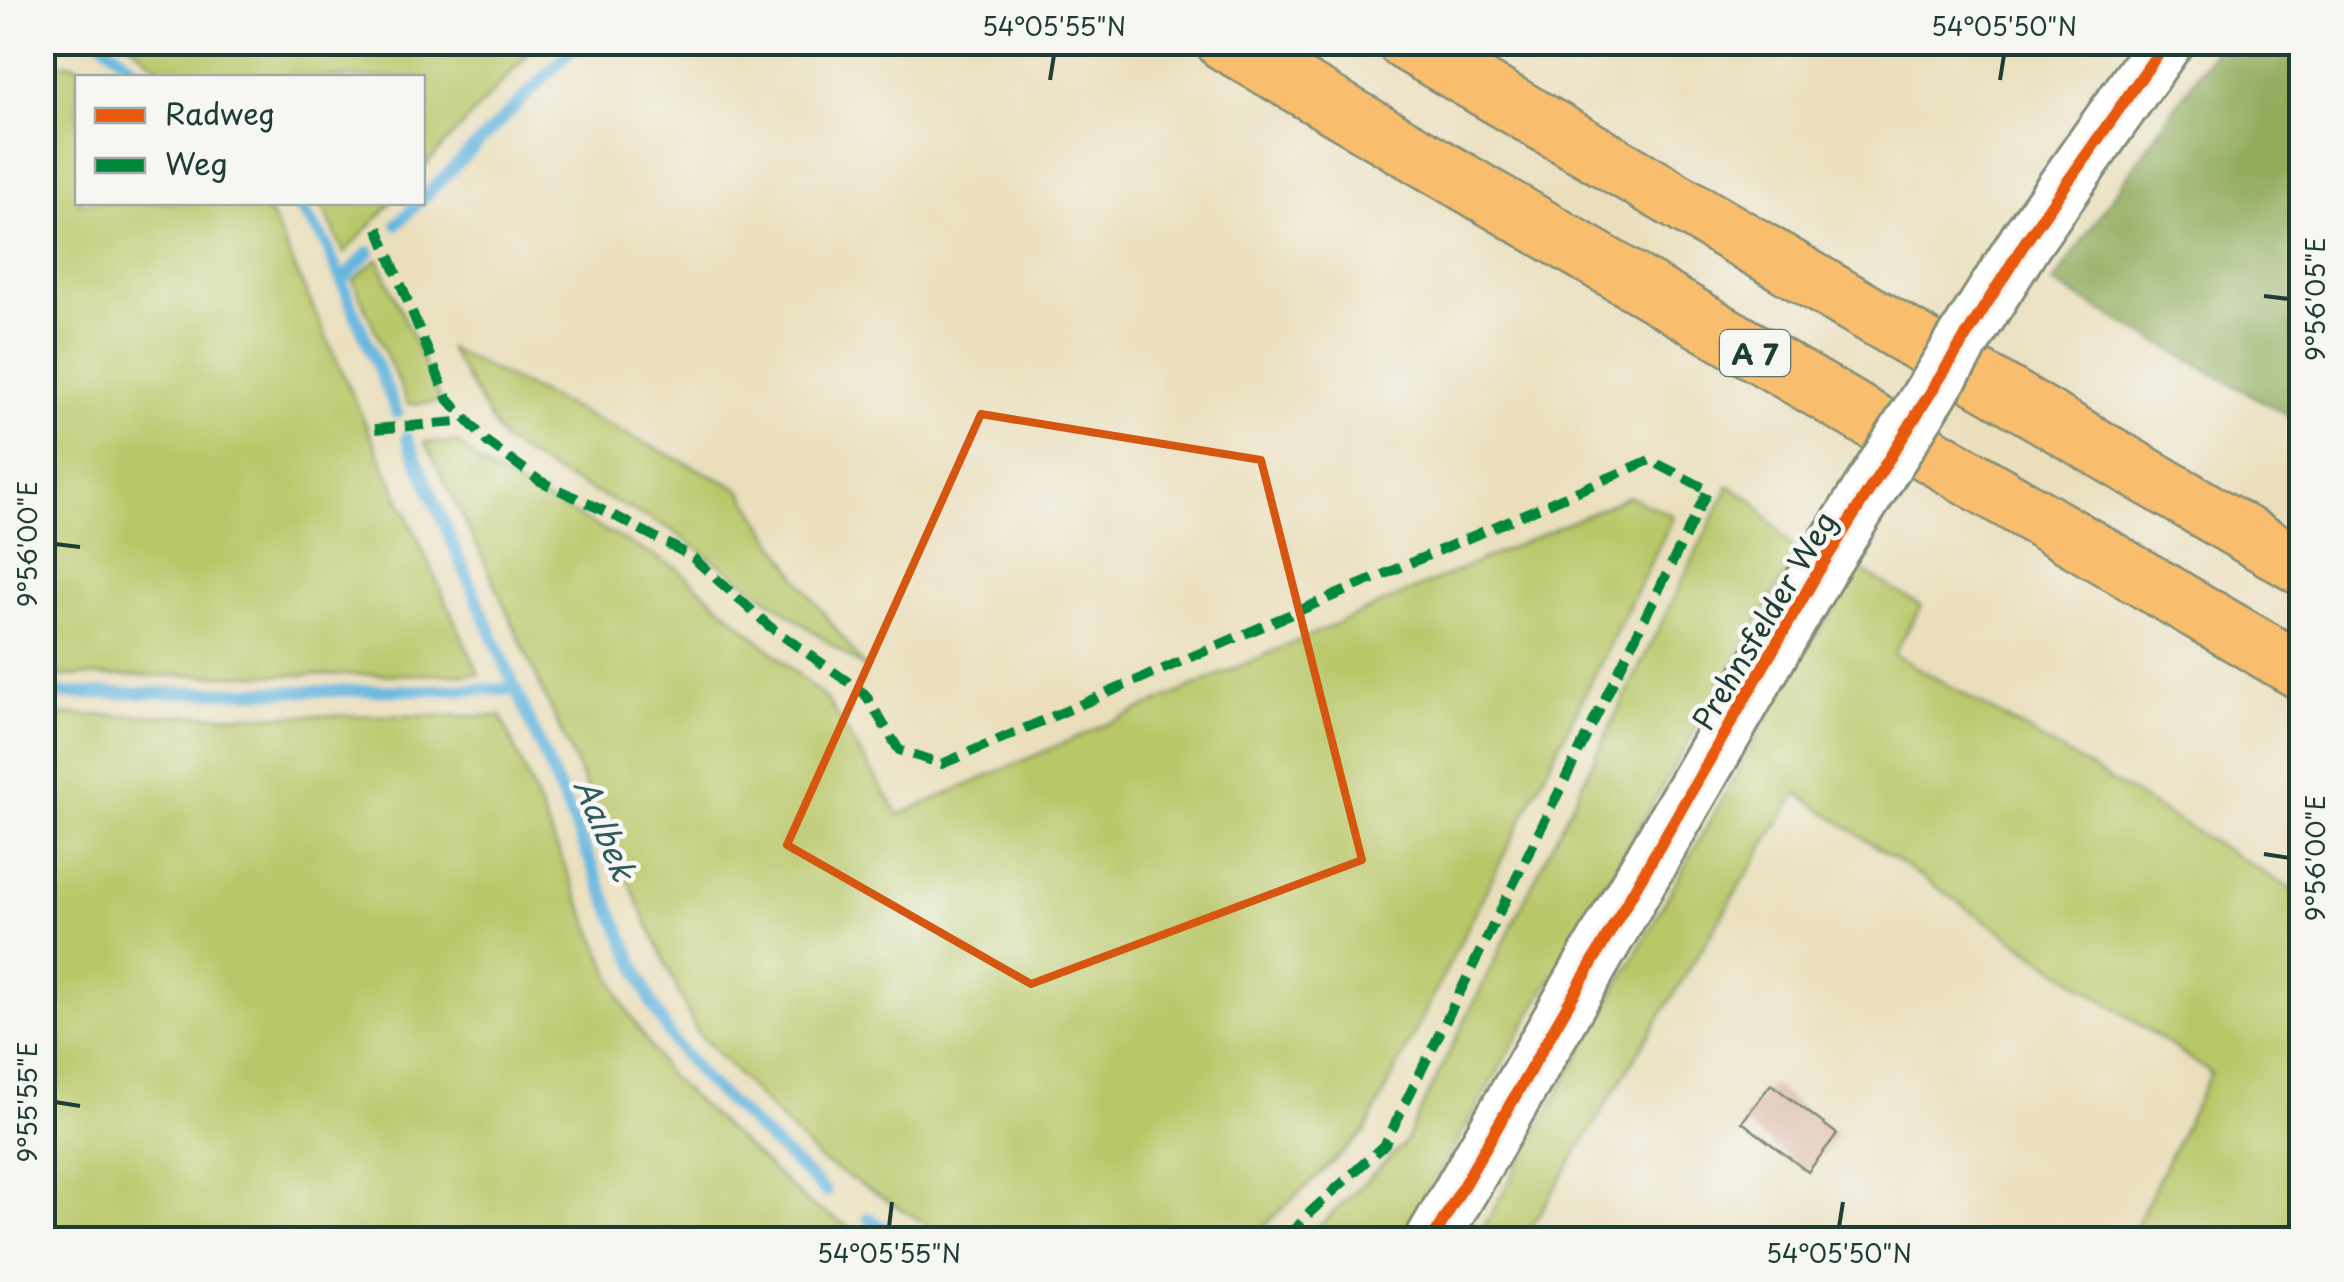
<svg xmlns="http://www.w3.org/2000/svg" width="2344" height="1282" font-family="'Playpen Sans',sans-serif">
<rect width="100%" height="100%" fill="#f6f6f2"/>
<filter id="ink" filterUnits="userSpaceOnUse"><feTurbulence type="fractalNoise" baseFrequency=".01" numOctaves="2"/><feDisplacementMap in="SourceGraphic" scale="20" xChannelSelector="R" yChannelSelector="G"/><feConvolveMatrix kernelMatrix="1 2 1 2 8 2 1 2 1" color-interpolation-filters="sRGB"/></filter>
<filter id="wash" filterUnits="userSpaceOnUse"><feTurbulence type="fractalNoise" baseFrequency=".0048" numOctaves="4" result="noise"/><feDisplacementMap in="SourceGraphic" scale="40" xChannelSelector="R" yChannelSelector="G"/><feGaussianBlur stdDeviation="2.25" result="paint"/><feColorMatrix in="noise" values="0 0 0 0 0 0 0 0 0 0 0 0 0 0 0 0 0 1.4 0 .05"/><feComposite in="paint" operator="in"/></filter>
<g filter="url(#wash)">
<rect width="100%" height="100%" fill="#eadebb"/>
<path fill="#b9c769" stroke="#6c824e" stroke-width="2.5" d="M129,43H538L423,168L422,78L170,77Z
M42,64H73L91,77L78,78V202L254,203L271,215L479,674L43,676Z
M318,203H391L344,253L323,207Z
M378,259L441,402L408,404L353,280Z
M449,349L740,489L803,586L867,670L669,528L553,472L503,441Z
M425,442L458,443L487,469L677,568L827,700L899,815L1629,496L1674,516L1365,1132L1254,1235L1253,1239H951L820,1160L696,1031L481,554Z
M1729,486L1753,500L1797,554L1401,1239H1308L1312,1233L1404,1144Z
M1860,569L1921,606L1894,654L2067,754L2301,895V1239H2129L2211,1073L1797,793L1524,1239H1477L1794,670Z
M43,715L501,716L623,1003L668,1075L808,1203L871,1239H43Z"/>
<path fill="#92ac5d" stroke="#587448" stroke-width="2.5" d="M2220,42L2301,43V423L2053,283Z"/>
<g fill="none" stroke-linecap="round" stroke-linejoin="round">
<path stroke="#63b5de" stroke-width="12" d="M103,42L145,78
M422,199L580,42
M294,202L302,210L325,242L397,413
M397,224L419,202
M342,280L369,252
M407,438L652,1004L673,1041L706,1081L826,1192
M42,694L515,689
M868,1218L903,1240"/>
</g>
<g id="blocks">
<path fill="#d7a996" d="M1771,1084L1837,1134L1808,1172L1742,1122Z"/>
</g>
</g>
<g filter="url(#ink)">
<use href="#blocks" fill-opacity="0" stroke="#848e78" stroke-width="2.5"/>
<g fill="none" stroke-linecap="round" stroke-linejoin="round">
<defs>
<path id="minor" d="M2026,241L2166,42
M1432,1240L1819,570"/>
<path id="highway" d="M1224,42L2302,672
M1405,42L2302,567"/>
</defs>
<use href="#minor" stroke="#848e78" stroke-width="58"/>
<use href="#highway" stroke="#848e78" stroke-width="60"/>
<use href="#minor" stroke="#fff" stroke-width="52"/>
<use href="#highway" stroke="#f9be6d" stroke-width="55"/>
<defs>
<path id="minor-bridge" d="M1819,570L2026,241"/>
</defs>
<use href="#minor-bridge" stroke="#848e78" stroke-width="58" stroke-linecap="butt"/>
<use href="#minor-bridge" stroke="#fff" stroke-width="52"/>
<path stroke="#00873e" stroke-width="10" stroke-dasharray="20 10" stroke-linecap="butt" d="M378,228L447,398L487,442L540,481L619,518L691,556L769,626L865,694L899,750L942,764L1650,460L1708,490L1385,1144L1306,1216L1287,1240
M375,429L468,421"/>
<defs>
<path id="cycleway" d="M1432,1240L1819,570L2026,241L2166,42"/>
</defs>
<use href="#cycleway" stroke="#f6f6f2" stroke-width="19"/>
<use href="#cycleway" stroke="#e8590c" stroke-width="12"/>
</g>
</g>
<path fill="none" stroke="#d45610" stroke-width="8" stroke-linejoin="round" d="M981,414L1261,460L1362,860L1031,984L787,845Z"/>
<path fill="none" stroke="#1f3d34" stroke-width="4" d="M1050,80L1054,55M2000,80L2004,55M2264,296L2289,299M55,544L80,547M2264,854L2289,858M55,1102L80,1106M889,1227L892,1202M1839,1227L1843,1202"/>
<g text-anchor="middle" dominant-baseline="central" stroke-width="9" stroke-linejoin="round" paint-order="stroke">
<rect fill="#f6f6f2" stroke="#60746d" stroke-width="2.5" x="1720" y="330" width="70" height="46" rx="8"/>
<g font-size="28" font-weight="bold" fill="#1f3d34">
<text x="1755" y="353">A 7</text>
</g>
<g font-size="30" fill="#1f3d34" stroke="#f6f6f2">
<text transform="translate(1763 620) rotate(-59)">Prehnsfelder Weg</text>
</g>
<g font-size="32" font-style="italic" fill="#305b5e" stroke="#f6f6f2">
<text transform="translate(606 829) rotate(67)">Aalbek</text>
</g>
</g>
<rect width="2344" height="1282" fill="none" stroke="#f6f6f2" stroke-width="110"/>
<rect x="75" y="75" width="350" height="130" fill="#f6f6f2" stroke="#a0aca6" stroke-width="2.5"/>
<rect x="95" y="108" width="50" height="15" fill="#e8590c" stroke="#a0aca6" stroke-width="2.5"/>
<text x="165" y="125" font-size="30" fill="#1f3d34">Radweg</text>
<rect x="95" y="158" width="50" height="15" fill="#00873e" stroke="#a0aca6" stroke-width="2.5"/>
<text x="165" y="175" font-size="30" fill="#1f3d34">Weg</text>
<rect x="55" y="55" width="2234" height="1172" fill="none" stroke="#1f3d34" stroke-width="4"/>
<g font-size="25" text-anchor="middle" fill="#1f3d34">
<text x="1054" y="36">54°05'55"N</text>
<text x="2004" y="36">54°05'50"N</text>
<text transform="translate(2316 299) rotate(-90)" y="9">9°56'05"E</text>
<text transform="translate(28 544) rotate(-90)" y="9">9°56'00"E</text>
<text transform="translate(2316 858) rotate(-90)" y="9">9°56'00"E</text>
<text transform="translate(28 1102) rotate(-90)" y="9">9°55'55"E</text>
<text x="889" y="1263">54°05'55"N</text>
<text x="1839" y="1263">54°05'50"N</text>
</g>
</svg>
